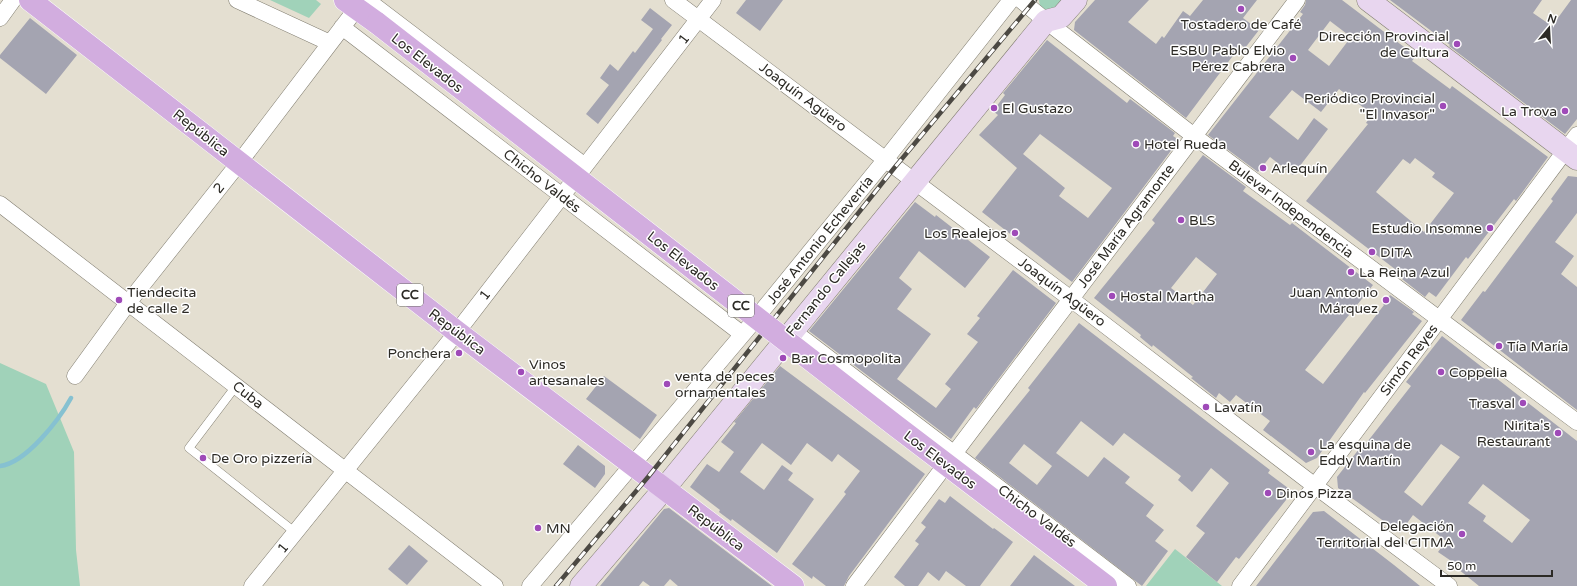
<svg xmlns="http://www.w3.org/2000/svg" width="1577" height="586" font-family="'Varela Round',sans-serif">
<rect width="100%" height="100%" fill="#e4dfd1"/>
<path fill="#a0d2b9" d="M270,0H316L321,4L309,18Z
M1039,0H1064L1050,12L1040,7Z
M0,363L46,384L74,452L76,550L80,586H0Z
M1175,549L1222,586H1146Z"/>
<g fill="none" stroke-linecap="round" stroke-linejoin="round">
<path stroke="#86c1d1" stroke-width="4.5" d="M0,466C26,463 59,420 71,398"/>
</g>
<path fill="#a4a4b1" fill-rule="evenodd" d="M746,0H783L760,31L736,13Z
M1095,0H1149L1128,22L1156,44L1162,36L1164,38L1183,11L1190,16L1203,0H1257L1243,18L1259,30L1245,48L1241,45L1186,118L1074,30L1075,22Z
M1306,0H1342L1416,56L1412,61L1450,89L1452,86L1548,157L1516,201L1514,199L1468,259L1466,257L1436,297L1429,292L1425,297L1402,279L1404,276L1306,201L1368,124L1366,123L1372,114L1339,89L1321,112L1292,90L1269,117L1298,140L1314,118L1328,129L1293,175L1270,157L1258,172L1208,135L1303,14L1300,12L1305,5ZM1330,21L1351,37L1329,66L1308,50ZM1415,158L1435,173L1432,177L1454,193L1424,232L1376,192L1403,159L1410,164Z
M1390,0H1542L1533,13L1552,26L1571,0H1577V119L1565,134L1449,46L1450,45Z
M650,8L672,25L661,39L662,40L598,124L586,114L609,85L600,78L610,64L618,71L633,51L635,53L653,29L641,20Z
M30,18L77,55L46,94L0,58V55Z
M1047,40L1127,103L1130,99L1175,133L1173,136L1179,140L1072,282L982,212L1017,168L979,135L998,115L993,111L1005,95L1003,93ZM1040,134L1112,188L1088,218L1059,196L1065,188L1023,154Z
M1203,155L1246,187L1243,191L1290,225L1292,223L1373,285L1305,370L1323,384L1384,305L1383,304L1390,295L1414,312L1412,314L1422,321L1365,393L1364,392L1317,458L1306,463L1263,430L1270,421L1236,395L1230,402L1219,393L1216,398L1191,378L1193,377L1153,345L1152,347L1140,337L1141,335L1094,298L1155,223L1152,220ZM1196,257L1217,274L1193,305L1171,288Z
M1568,176L1577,177V213L1555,242L1574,256L1561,274L1577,287V410L1461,320L1483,291L1485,292L1553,201L1551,199Z
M915,202L935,217L936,215L990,257L965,288L919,251L899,278L912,289L897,309L931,334L897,379L936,408L951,389L945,384L978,342L967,334L980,318L977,316L1013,270L1056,303L976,409L974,407L951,439L809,331Z
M1079,323L1270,470L1268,473L1288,488L1286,500L1239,559L1236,557L1217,582L1186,557L1205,533L1196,526L1229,483L1211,468L1192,492L1178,480L1181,476L1124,433L1113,446L1081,421L1056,453L1088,477L1104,457L1130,477L1125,483L1154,505L1146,516L1164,530L1155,541L1168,551L1142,586L975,458L1030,390L1028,388ZM1024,444L1052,466L1037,485L1009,463Z
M1442,336L1577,441V586H1479L1458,569L1460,567L1438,552L1446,541L1413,515L1400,533L1338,488L1337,477L1363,444L1364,446L1411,386L1406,382ZM1441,444L1460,457L1422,506L1404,492ZM1483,484L1530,520L1512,543L1483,521L1486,516L1468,503Z
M780,366L925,474L849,576L844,586H826L813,576L812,579L792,564L846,494L844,492L860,471L838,454L832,462L807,443L791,465L762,443L740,472L764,490L782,465L793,473L788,480L814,499L777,553L732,519L731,521L719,512L720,510L690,487L707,464L719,472L734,452L721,442L736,423L734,422Z
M604,376L657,415L640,439L586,399Z
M578,445L605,466V474L595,488L563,464Z
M950,496L993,529L994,528L1013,542L980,586H966L946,571L939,581L928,572L918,586H905L894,577L919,544L915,541L926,527L921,523L939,499L945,503Z
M669,508L772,586H678L670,579L664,586H650L643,581L639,586H600L664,509Z
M1324,511L1394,565L1420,586H1256L1313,512Z
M409,545L428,561L407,585L388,569Z
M1034,555L1047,565L1075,586H1010Z"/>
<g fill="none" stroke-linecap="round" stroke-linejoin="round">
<defs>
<path id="lane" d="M236,386L189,448L296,533"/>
<path id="street" d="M237,0L330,43
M367,0L585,166
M673,0L1071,299L1315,486L1449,586
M1021,0L1046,21L1194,136L1577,422
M0,18L13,0
M342,27L742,334
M0,204L495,586
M793,331L1128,586
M75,376L128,303L239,163L363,0
M252,586L457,332L713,0
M530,586L748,328L885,160L1011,0
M854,586L1297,0
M1240,586L1577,135"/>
<path id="secondary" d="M1368,0L1577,159
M581,586L664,489L1046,21L1061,17L1076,0"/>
<path id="primary" d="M30,0L457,332L793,586
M345,0L377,23"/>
</defs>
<use href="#lane" stroke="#817d70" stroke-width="9"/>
<use href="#street" stroke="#817d70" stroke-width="17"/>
<use href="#secondary" stroke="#817d70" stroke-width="23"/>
<use href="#primary" stroke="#fff" stroke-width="23"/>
<use href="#lane" stroke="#fff" stroke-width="8"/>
<use href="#street" stroke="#fff" stroke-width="16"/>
<use href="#secondary" stroke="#e8d6ef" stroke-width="22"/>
<use href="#primary" stroke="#d2addf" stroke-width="22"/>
<defs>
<path id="rail" d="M556,586L648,477L895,167L1035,0"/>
</defs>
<use href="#rail" stroke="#4c4943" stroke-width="4.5"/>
<use href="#rail" stroke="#fff" stroke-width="3" stroke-dasharray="9" stroke-linecap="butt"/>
<defs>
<path id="primary-bridge" d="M377,23L896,426L1106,586"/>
</defs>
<use href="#primary-bridge" stroke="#fff" stroke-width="23" stroke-linecap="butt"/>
<use href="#primary-bridge" stroke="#d2addf" stroke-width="22"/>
</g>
<g fill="#9f4ab8" stroke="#fff" stroke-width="1.5">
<circle cx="1241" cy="9" r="4"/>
<circle cx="1457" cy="44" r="4"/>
<circle cx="1293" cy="58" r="4"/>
<circle cx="1443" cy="106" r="4"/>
<circle cx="994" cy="108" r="4"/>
<circle cx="1565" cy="111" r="4"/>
<circle cx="1136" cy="144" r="4"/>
<circle cx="1263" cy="168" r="4"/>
<circle cx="1181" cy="220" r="4"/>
<circle cx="1490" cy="228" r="4"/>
<circle cx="1015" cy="233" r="4"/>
<circle cx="1372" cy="252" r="4"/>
<circle cx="1351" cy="272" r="4"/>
<circle cx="1112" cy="296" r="4"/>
<circle cx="119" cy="300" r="4"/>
<circle cx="1386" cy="300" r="4"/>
<circle cx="1499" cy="346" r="4"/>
<circle cx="459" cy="353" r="4"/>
<circle cx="783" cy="358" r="4"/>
<circle cx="521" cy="372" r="4"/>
<circle cx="1441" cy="372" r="4"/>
<circle cx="667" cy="384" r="4"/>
<circle cx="1523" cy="403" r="4"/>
<circle cx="1206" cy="407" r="4"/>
<circle cx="1558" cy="433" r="4"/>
<circle cx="1311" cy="452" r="4"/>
<circle cx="203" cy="458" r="4"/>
<circle cx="1268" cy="493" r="4"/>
<circle cx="538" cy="528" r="4"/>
<circle cx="1462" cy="534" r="4"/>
</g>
<g text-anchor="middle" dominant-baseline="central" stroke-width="3" stroke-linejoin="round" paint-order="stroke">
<g fill="#fff" stroke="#6b6a66" stroke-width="1">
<rect x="397" y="284" width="26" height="22" rx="3"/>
<rect x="728" y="295" width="26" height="22" rx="3"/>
</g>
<g font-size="13" font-weight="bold" fill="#2c2a25">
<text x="410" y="295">CC</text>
<text x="741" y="306">CC</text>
</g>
<g font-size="14" fill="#2c2a25" stroke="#fff" text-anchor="start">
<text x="1241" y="24" text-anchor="middle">Tostadero de Café</text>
<text x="1449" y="36" text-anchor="end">Dirección Provincial<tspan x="1449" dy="16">de Cultura</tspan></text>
<text x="1285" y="50" text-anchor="end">ESBU Pablo Elvio<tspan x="1285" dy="16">Pérez Cabrera</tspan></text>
<text x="1435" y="98" text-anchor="end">Periódico Provincial<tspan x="1435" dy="16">"El Invasor"</tspan></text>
<text x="1002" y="108">El Gustazo</text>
<text x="1557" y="111" text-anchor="end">La Trova</text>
<text x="1144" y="144">Hotel Rueda</text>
<text x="1271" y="168">Arlequín</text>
<text x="1189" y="220">BLS</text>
<text x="1482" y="228" text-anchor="end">Estudio Insomne</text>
<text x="1007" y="233" text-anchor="end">Los Realejos</text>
<text x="1380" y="252">DITA</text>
<text x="1359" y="272">La Reina Azul</text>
<text x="127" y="292">Tiendecita<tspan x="127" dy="16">de calle 2</tspan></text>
<text x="1378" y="292" text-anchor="end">Juan Antonio<tspan x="1378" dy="16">Márquez</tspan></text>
<text x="1120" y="296">Hostal Martha</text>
<text x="1507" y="346">Tía María</text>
<text x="451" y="353" text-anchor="end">Ponchera</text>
<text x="791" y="358">Bar Cosmopolita</text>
<text x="529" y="364">Vinos<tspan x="529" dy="16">artesanales</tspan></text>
<text x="1449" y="372">Coppelia</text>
<text x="675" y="376">venta de peces<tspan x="675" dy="16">ornamentales</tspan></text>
<text x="1515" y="403" text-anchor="end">Trasval</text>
<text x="1214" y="407">Lavatín</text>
<text x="1550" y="425" text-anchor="end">Nirita's<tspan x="1550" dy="16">Restaurant</tspan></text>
<text x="1319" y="444">La esquina de<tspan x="1319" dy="16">Eddy Martín</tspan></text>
<text x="211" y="458">De Oro pizzería</text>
<text x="1276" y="493">Dinos Pizza</text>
<text x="1454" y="526" text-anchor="end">Delegación<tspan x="1454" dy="16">Territorial del CITMA</tspan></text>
<text x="546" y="528">MN</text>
</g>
<g font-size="14" fill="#2c2a25" stroke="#fff">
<text transform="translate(684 39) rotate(-52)">1</text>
<text transform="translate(427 63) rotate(38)">Los Elevados</text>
<text transform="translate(803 97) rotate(37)">Joaquín Agüero</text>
<text transform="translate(201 133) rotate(38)">República</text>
<text transform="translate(542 181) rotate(38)">Chicho Valdés</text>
<text transform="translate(219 188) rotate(-52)">2</text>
<text transform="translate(1291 209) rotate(37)">Bulevar Independencia</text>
<text transform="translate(1126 226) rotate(-53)">José María Agramonte</text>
<text transform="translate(820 240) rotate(-51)">José Antonio Echeverría</text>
<text transform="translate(683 261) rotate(38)">Los Elevados</text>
<text transform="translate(826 289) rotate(-51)">Fernando Callejas</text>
<text transform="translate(1062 292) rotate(37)">Joaquín Agüero</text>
<text transform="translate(485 295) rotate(-52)">1</text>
<text transform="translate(457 332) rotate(37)">República</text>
<text transform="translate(1409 360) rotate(-53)">Simón Reyes</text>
<text transform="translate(248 395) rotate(38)">Cuba</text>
<text transform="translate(940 460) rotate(37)">Los Elevados</text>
<text transform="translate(1037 516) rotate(37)">Chicho Valdés</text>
<text transform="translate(716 528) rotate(37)">República</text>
<text transform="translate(283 548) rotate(-51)">1</text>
</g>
</g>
<g transform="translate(1549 28) rotate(18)" stroke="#ffffff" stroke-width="3" paint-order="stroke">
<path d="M0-3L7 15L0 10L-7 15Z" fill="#2c2a25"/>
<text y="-6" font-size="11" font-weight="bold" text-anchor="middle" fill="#2c2a25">N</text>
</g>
<path d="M1441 570v6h111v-6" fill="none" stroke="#2c2a25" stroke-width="2"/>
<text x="1447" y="570" font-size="12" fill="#2c2a25" stroke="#ffffff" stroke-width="3" paint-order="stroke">50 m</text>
</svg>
